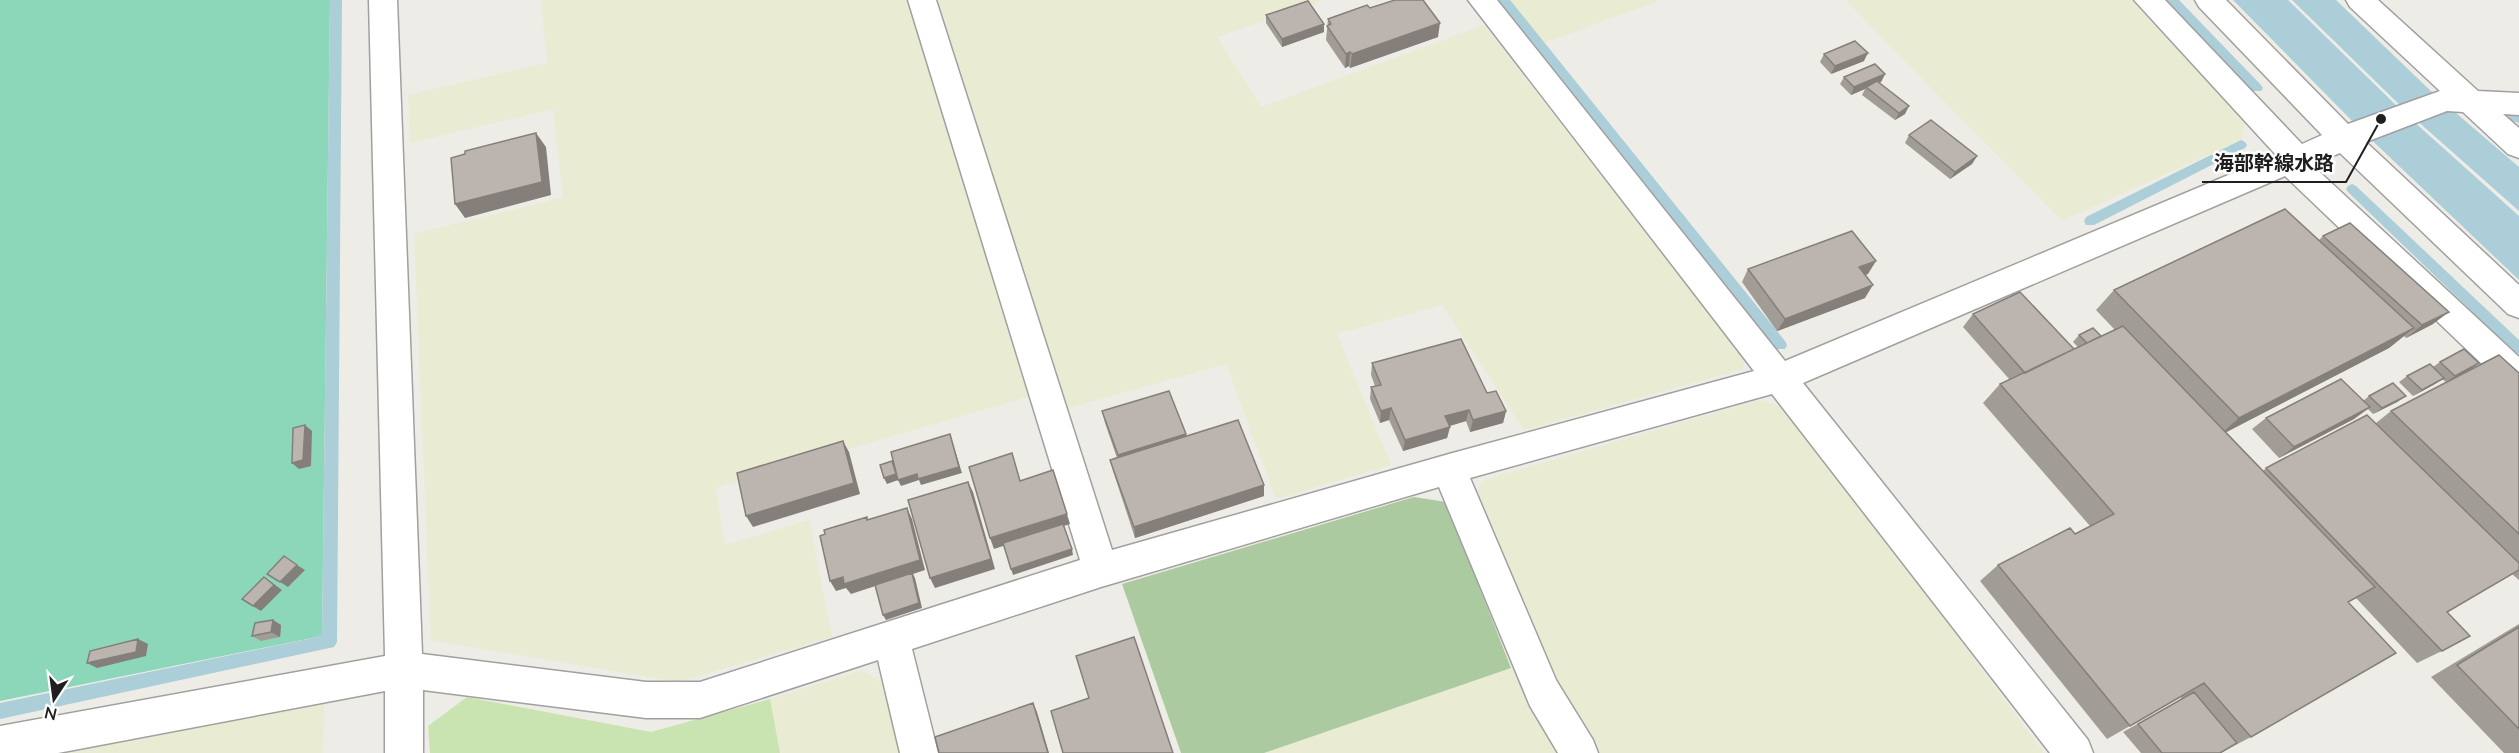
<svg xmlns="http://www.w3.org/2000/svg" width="2519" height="753" font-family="Lato,'Noto Sans JP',sans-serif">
<rect width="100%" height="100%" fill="#eeece6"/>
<path fill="#eaebd3" d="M541,0H910L1030,396L716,488L725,545L809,520L832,637L678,682L431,640L414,234L563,197L553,109L410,143L408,95L547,63Z
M936,0H1324L1217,37L1261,107L1484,25L1744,359L1743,369L1524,430L1442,305L1337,334L1391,465L1276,499L1226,364L1068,408Z
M1509,0H1661L1544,43Z
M1845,0H2131L2245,122L2241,140L2062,221Z
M1760,400L1787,408L2044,753H1597L1558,688L1476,493L1483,480Z
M1511,668L1559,753H1264Z
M862,670L883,684L899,753H780L770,699Z
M324,700L323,753H45Z"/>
<path fill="#cae4b1" d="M467,697L651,732L770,699L780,753H430L428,726Z"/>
<path fill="#abca9f" d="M1414,497L1446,502L1511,668L1264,753H1181L1122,584Z"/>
<path fill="#8cd6b9" d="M0,0H330L322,636L0,701Z"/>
<path fill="#abced8" d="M2233,0H2288L2402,111L2519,216V280L2359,128Z
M2292,0H2336L2435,95L2519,167V211L2405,110Z"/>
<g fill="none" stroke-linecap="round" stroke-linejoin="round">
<path fill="#abced8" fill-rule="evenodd" d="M330,0H342L337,642L334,647L0,719V703L322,636Z
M1498,0H1510L1785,341L1787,345L1785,349H1775Z
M2166,0H2179L2261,85L2263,88L2261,91H2253Z
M2514,112L2519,113V123L2510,120L2508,117Z
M2241,140L2245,142L2247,145L2245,148L2094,225H2086L2084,221L2086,217Z
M2352,184L2356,186L2519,340V354L2514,352L2348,192L2346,189L2348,186Z"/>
<defs>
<path id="street" d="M369,0H397L422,654L646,682H700L1080,560L908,0H936L1112,550L1449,454L1754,371L1468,0H1497L1785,361L2276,155L2134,0H2165L2302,144L2322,135L2199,7L2195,0H2226L2348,124L2440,91L2350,7L2346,0H2378L2478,91L2519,93V115L2503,114L2519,128V158L2508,154L2463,112L2447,111L2366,142L2519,285V318L2508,314L2340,153L2312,165L2519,357V392L2507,388L2285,176L1803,383L2088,740L2093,753H2050L1772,394L1470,478L1556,680L1593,740L1598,753H1558L1530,706L1439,487L1101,587L912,649L938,753H900L878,660L700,718H646L423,690V753H385V691L58,753H0V726L385,656Z"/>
</defs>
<use href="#street" stroke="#a0a0a0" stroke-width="3"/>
<use href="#street" fill="#fff" fill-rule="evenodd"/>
</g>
<path fill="#a29c96" d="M1370,8L1438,37L1350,68L1349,66L1345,68L1326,40L1328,19Z
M1266,15L1324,24V32L1282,47L1266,23Z
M1824,54L1864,61L1831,74L1820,62Z
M1885,74L1881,82L1879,83L1905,114L1895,120L1862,95L1865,89L1851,95L1840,84L1844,77Z
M1909,135L1977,156L1972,164L1950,179L1905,143Z
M2323,236L2433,324L2406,338L2404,336L2389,348L2226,432L2263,471L2266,468L2376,423L2391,411L2519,373V580L2512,574L2447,612L2442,651L2417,663L2356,598L2348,602L2251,737L2220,753H2141L2123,732L2182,699L2181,697L2107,739L1980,581L1998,565L2075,534L2090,526L1983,403L2000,384L2010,380L1963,327L1973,314L2074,349L2078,347L2073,342L2079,335L2101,336L2115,330L2096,310L2114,290L2318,241Z
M1748,269L1868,274L1865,275V298L1777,331L1742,282Z
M2440,362L2479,363L2470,370L2446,382L2442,379L2435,384L2413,396L2399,382L2407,376L2433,367Z
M1372,363L1487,393L1506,411L1503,423L1470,432L1466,421L1450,426L1447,438L1403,451L1389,420L1380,423L1370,399L1371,387L1375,386L1371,375Z
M2369,396H2406L2397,402L2373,414L2368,409L2354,419L2279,458L2252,429L2266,418L2363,401Z
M1102,411L1186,434V436L1264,485V496L1135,538L1113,471L1110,460L1117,458L1105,423Z
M273,620L281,625L280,637L261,641L252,636Z
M2519,624V753H2504L2431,677Z"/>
<path fill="#847f7a" d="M1440,23L1438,37L1350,68L1352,54Z
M1324,24V32L1282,47V39Z
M1350,52L1349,66L1345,68L1346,54Z
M1868,53L1864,61L1831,74L1835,66Z
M1885,74L1881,82L1867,88L1866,87L1865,89L1851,95L1854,87Z
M1909,106L1905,114L1895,120L1899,113Z
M536,133L546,147L551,195L465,218L455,204Z
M1977,156L1972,164L1950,179L1955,172Z
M1876,261L1868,274L1851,280L1859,267Z
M1873,285L1865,298L1777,331L1785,319Z
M2449,312L2433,324L2406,338L2422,325Z
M2414,328L2389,348L2217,437L2239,418Z
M2479,363L2470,370L2446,382L2455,376Z
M2444,378L2435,384L2413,396L2422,390Z
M2406,396L2397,402L2373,414L2382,408Z
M2370,407L2354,419L2279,458L2294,447Z
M1391,408L1389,420L1380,423L1381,411Z
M1469,410L1466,421L1442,428L1445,416Z
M1506,411L1503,423L1470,432L1473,420Z
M305,425L312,431L311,466L299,469L292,463Z
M1450,427L1447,438L1403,451L1405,440Z
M950,434L962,473L921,485L919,480L901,486L898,480Z
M1186,434L1187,445L1120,466L1118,455Z
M843,441L849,452L860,494L753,527L746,516Z
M892,461L895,467L898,480L887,484L884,478Z
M968,482L973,492L995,569L935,588L930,578Z
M1264,485V496L1135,538L1134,527Z
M907,508L912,519L925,570L913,574L915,578L922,608L886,620L883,615L912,574L851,594L846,588L836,591L830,581Z
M1067,514L1070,524L994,549L990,538Z
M1072,549L1073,555L1013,575L1011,569Z
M297,565L305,570L288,587L280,582Z
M264,577L282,590L261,611L253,606Z
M273,620L281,625L280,637L271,632Z
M138,639L148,644L146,656L97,668L87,663Z
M1033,703L1037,712L1049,753H1048Z"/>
<path fill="#bcb5af" stroke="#847f7a" stroke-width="1.5" d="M1395,0H1423L1440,23L1352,54L1350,52L1346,54L1327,26L1331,24L1328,19L1367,5L1370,8Z
M1308,1L1324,24L1282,39L1266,15Z
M1855,41L1868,53L1835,66L1824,54Z
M1875,64L1885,74L1854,87L1844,77Z
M1877,81L1909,106L1899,113L1866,87Z
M1931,120L1977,156L1955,172L1909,135Z
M536,133L542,182L455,204L451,158L465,154V151Z
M2285,209L2414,328L2239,418L2114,290Z
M2350,223L2449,312L2422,325L2323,236Z
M1852,231L1876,261L1859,267L1873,285L1785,319L1748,269Z
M2020,292L2074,349L2025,373L1973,314Z
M2123,326L2375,587L2348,602L2396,653L2251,737L2204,683L2130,726L1998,565L2070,528L2075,534L2114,514L2000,384Z
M2093,328L2101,336L2087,343L2079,335Z
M1461,339L1487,393L1496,391L1506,411L1473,420L1469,410L1445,416L1450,427L1405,440L1391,408L1381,411L1371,387L1381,385L1372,363Z
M2464,349L2479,363L2455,376L2440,362Z
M2499,355L2519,373V534L2391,411Z
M2430,364L2444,378L2422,390L2407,376Z
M2341,379L2370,407L2294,447L2266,418Z
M2393,383L2406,396L2382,408L2369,396Z
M1169,391L1186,434L1118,455L1102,411Z
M2367,415L2519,563V570L2447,612L2470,636L2442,651L2266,468Z
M1238,420L1264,485L1134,527L1110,460Z
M305,425L303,460L292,463L293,428Z
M950,434L959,467L918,479L917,474L898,480L891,452Z
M843,441L854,483L746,516L737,473Z
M1012,453L1020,481L1053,470L1067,514L990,538L969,467Z
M892,461L896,474L884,478L880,465Z
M968,482L991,559L930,578L908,500Z
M907,508L920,560L844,584L843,577L830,581L820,536L825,534L824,530L867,517V520Z
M1063,524L1072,549L1011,569L1003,543Z
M284,556L297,565L280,582L267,574Z
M912,573L919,603L883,615L875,585Z
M264,577L274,585L253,606L242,599Z
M273,620L271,632L252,636L255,623Z
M2519,627V729L2457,665Z
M1134,637L1173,753H1063L1051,711L1089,698L1076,656Z
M138,639L136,652L87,663L90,651Z
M2194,692L2237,743L2220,753H2162L2138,724Z
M1033,703L1048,753H939L935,737Z"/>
<path fill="none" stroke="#1f1f1f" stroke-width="2" d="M2381 119L2346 182H2202"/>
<circle fill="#1f1f1f" stroke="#fff" stroke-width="2" cx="2381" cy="119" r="6"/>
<g font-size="20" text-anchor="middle" font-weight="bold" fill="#1f1f1f" stroke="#fff" stroke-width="5" stroke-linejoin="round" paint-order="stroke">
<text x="2274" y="170">海部幹線水路</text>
</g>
<g transform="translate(54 699) rotate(193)" stroke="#ffffff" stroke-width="4.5" paint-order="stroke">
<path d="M0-4.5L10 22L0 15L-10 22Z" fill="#1f1f1f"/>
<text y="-9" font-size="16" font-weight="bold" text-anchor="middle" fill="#1f1f1f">N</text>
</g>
</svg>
